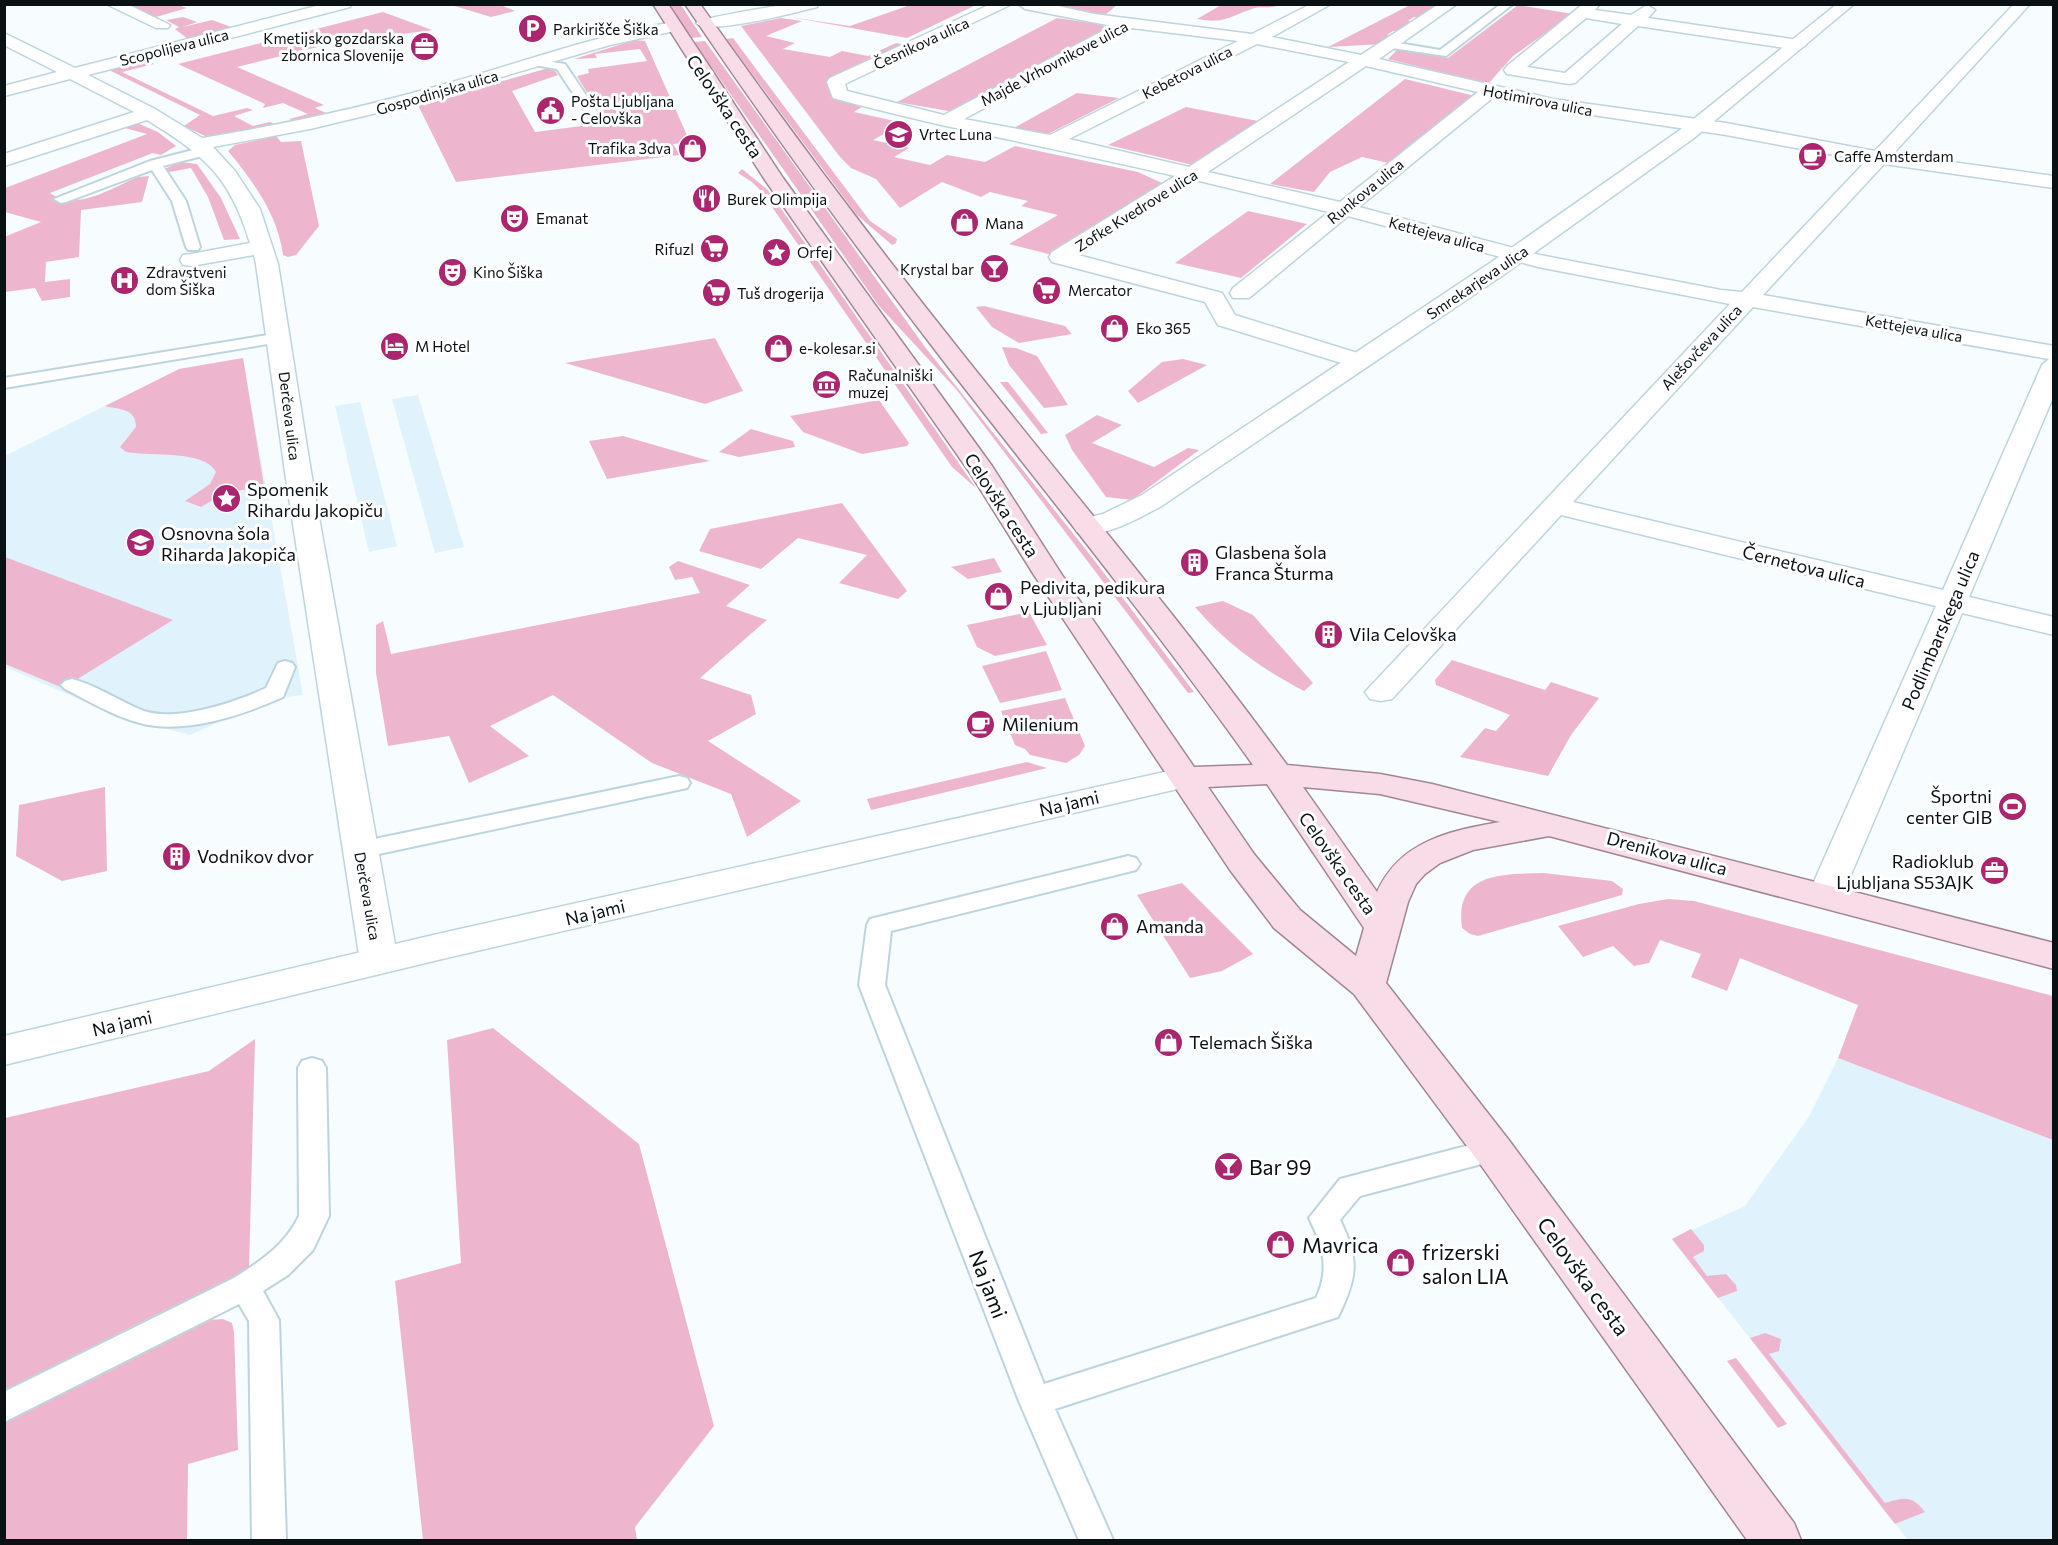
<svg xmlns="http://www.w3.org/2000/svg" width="2058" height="1545" font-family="Commissioner,sans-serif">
<rect width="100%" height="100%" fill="#f7fcfe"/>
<path fill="#e0f3fc" d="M243,358L303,695L271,699L190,735L118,716L5,667V456L179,369Z
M418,395L464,547L435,553L392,399Z
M360,402L397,546L369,552L335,406Z
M1838,1058L2053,1140V1540H1908L1672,1239L1745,1206L1808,1118Z"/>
<path fill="#eeb6ce" d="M913,4L976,5L907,38L790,17L850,26Z
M1052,4L1117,5L1105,15Z
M128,5H178L187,8L156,17Z
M451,5H507L503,6L515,11L491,17Z
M670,5H681L702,37L691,38Z
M1221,5V4L1279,5C1268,10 1262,5 1252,9C1228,17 1224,24 1197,19Z
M1410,5L1439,6L1430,12L1426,11L1423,14H1427L1422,18L1414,17L1408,21L1416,22L1401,32L1393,31L1387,35L1394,37L1384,44L1328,47Z
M1518,5L1573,14L1513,56L1488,84L1388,59L1399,48L1448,58Z
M383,12L432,30L330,44L237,67L324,105L315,108L333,116L298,123L289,119L308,114L283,103L263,108L265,104L178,64Z
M183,17L197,22L183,27L212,20L234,28L188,39L175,29L179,27L166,20Z
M781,18L802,21L766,36L795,43L783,49L830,57L842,51L868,56L896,43L907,45L828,82L834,98L862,107L854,112L904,123L873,140L909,148L894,157L930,165L947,155L985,162L1015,146L1138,172L1162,183L1126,216L1060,257L1009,244L1058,215L1021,206L1028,201L990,192L981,197L942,182L900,208L876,179L851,168L840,157L741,26Z
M1057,18L1098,24L1115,31L960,113L897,102Z
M733,38L870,221L897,239L896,243L892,245L857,215L726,39Z
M635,40L645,41L690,142L673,144L680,155L456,182L418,105L552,67L558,75L512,91L535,132L605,123L577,76L589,73L588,69L647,61L640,49L595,54L597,58L574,59Z
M705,41L925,347L1091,556L1194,692L1188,693L956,389L879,306L694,42Z
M146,60L154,64L122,72L213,116L247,108L253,110L234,116L253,126L270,122L281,127L205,136L184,126L200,115L107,69Z
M1405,79L1475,96L1393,164L1362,157L1330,172L1314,192L1270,184Z
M1077,93L1119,98L1048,134L1012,129Z
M1186,107L1263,122L1197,166L1108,145Z
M135,122L158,132L176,146L161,155L153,153L50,193C77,212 111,188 138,177L149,176L142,202L81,210L79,257L46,262L45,282L70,279V297L42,301L35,288L5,292L4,237L41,222L5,212V188L147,134L121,127Z
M276,136L281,142L301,141L319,226L296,255L288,257L283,255C278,215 253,181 228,151L235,145Z
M180,162L197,164L221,198L240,239L224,240L208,197L191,168L169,172L165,169Z
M742,169L768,190L976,488L952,467L761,191L752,182L738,173Z
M1248,211L1307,224L1241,278L1175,263Z
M984,306L1065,326L1072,334L1019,343L992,327L976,307Z
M715,338L743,391L705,404L565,363Z
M1002,347L1016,348L1037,356L1068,405L1044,408L1009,365Z
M243,358L264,486L225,493L201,507L185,501L210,484L216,472C204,449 150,457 126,452L120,447L136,427C136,408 120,410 105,406L179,369Z
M1183,359L1207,365L1138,403L1128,391L1162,362Z
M1000,382H1008L1048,433L1041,434Z
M879,400L909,443L907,446L862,454L803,432L790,416Z
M1097,415L1122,425L1092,443L1154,467L1188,448L1199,450L1132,500L1106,497L1072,450L1065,435Z
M751,429L793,441L795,447L739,457L719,452Z
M623,436L710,461L607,479L589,441Z
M842,503L907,591L898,599L839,583L867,555L798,538L761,569L699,551L710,529Z
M5,557L173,620L63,688L5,664Z
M994,558L1002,572L968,579L951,567Z
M678,561L750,585L726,606L767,620L700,678L751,695L756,714L708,741L801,801L747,837L731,794L652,763L553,695L490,726L529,756L469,783L449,736L388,746L376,673V625L383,621L391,654L700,593L692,577L675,580L669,567Z
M1223,601L1253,615L1313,683L1304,691C1259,667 1228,645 1195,607Z
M1029,612L1047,645L995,656L977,647L967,625Z
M1046,651L1062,690L1000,703L982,666Z
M1452,660L1545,690L1551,682L1599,698L1571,735L1548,776L1460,757L1485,728L1496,731L1510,715L1436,685L1435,680Z
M1065,698L1085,746L1079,755L1066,763L1030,755L1025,749L1015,745L1001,711Z
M1027,762L1047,768L871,810L867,799Z
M105,787L107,871L62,881L16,856L19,805Z
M1544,873L1612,881L1623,889L1622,895L1478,936L1470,934L1462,928C1454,872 1502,874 1544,873Z
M1182,883L1253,954L1222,971L1190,978L1137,895Z
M1668,899L1694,901L2053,996V1140L1838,1058L1858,1005L1740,958L1727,991L1691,977L1701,954L1660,940L1649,963L1634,966L1613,946L1583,957L1558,926L1639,904Z
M493,1028L639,1144L714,1426L635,1527L637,1540H423L395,1281L461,1263L447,1040Z
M255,1039L249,1269L5,1390V1118L209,1071Z
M1691,1229L1704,1245V1251L1693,1257L1707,1276L1726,1274L1736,1285L1737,1291L1718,1298L1672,1239Z
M223,1319L232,1323L234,1332L238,1450L188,1464L187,1540H5V1422L192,1325L209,1320Z
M1765,1333L1781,1339L1779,1351L1769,1354L1885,1503C1905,1497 1912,1495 1925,1512L1895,1524L1750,1338Z
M1736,1358L1787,1424L1778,1428L1727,1361Z"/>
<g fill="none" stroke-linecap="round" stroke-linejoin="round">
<defs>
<path id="lane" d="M1501,4H1513L1446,56L1392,48L1386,45L1392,42L1440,50Z
M539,60L565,64L604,122L602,125H594L557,69L535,65V61Z
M205,147L210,148V154L163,166L186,201L200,247L198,250H188L186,247L172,201L152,170L66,202L61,203L54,199L150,161Z
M280,333L286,335L288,338L286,341L4,388V378Z
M285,661L292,663L295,667L283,697C243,715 184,735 140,723C113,716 89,701 65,689L61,685L65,681L72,679C97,685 120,702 144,711C177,722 236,702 266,688L278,663Z
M679,776L687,778L690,783L687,788L360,858L352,855L348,850L352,845L360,842Z
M1128,856L1136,858L1140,864L1136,870L891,931L885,985L1044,1384L1316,1298C1330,1269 1323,1246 1309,1218L1340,1179L1493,1139L1503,1142L1507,1150L1503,1158L1493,1161L1360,1196L1340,1220C1360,1260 1357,1278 1338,1317L1055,1409L1113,1540H1079L1019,1401L859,985L867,925L870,919Z
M312,1058L322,1061L326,1068L329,1216L313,1250L288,1275L263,1291L279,1320L286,1540H252L249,1321L239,1304L4,1422V1392L234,1278C261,1261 285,1245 299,1216L298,1068L302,1061Z"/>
<path id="street" d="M106,4H127L170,25L168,28H156Z
M324,4H351L350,7L88,75L155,109L202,138C287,124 370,106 452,82C526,61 598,35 673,22L681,27L679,30L610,45L389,110L310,129L213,147L235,171L260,209L278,264L311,472L398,961L392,970L379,974L366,970L360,961L285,472L256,264L254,255L191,266L183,265L180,260L183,255L191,254L250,243C230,176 204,155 147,120L4,166V154L134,112L70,79L4,96V86L57,72L4,45V33L75,68Z
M787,4H818L817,7C797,12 707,36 696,23C700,18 773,7 787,4Z
M991,4H1012L845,84L847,91L944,115L1112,26L1025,9L1018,4H1049L1094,14L1252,34L1311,4H1331L1272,37L1361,55L1439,4H1457L1379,59L1553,99L1726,123L1875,151L2014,4H2030L1893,154L2054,176V188L1884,164L1763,295L2054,346V395L1969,597L2054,617V635L1962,613L1839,903L1826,907L1813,903L1808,895L1936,606L1561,515L1392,699L1381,701L1370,699L1365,692L1730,304L1538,267L1348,216L1249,298H1233L1230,293L1233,288L1329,212L1195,180L1078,255L1222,293L1235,315L1367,356L1371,361L1367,366H1351L1218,325L1205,302L1052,262L1049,257L1052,252L1175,176C1061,149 946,129 833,98L827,82L830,78ZM1132,28L1238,41L1050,135L964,119ZM1257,44L1349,62L1189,167L1069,139ZM1366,66L1478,92L1340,202L1208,172ZM1495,96L1553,109L1726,135L1866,161L1742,292L1721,290L1540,255L1359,207ZM1753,307L2049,359L2042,365L1943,590L1573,502Z
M1583,4H1600L1595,10L1631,15L1647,5L1655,10L1648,18L1798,40L1806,45L1798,50L1638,26L1575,83L1569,84L1507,74L1504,70L1507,66ZM1586,18L1622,24L1565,73L1527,67Z"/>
<path id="secondary" d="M1837,4H1854L1694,138L1506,273L1160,507C1136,519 1105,539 1077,532L1073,526L1077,520L1103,514L1142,495L1490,263L1680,130Z
M1187,767L1199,770L1204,777L1199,784L442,959L4,1065V1036L442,933Z"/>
<path id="primary" d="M653,4H668L783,178L992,466L1062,575L1194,767L1253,765C1155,627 1049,497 945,363C855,246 768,127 685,4H700C784,123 871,239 961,352C1070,489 1183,623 1287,765L1380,774L1432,784L2054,943V969L1549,836L1473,850L1440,863L1425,874L1416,884L1408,902L1386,983L1508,1139L1794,1523L1801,1540H1747L1478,1161L1354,994L1274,928L1230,870L1034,575L970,473L765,180ZM1267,784L1364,928L1356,956L1300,910L1254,854L1208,787ZM1303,787L1380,794L1500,822C1449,831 1400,841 1377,892Z"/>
</defs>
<use href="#lane" stroke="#bdd4de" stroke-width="4"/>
<use href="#street" stroke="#bdd4de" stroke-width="3"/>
<use href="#secondary" stroke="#bdd4de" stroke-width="3"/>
<use href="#primary" stroke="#a18794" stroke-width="3"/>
<use href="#lane" fill="#fff" fill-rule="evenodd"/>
<use href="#street" fill="#fff" fill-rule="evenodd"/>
<use href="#secondary" fill="#fff" fill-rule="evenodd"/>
<use href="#primary" fill="#f8dde8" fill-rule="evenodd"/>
</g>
<defs>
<symbol id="parking-disc" viewBox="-11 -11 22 22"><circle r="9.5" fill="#aa266f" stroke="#fff"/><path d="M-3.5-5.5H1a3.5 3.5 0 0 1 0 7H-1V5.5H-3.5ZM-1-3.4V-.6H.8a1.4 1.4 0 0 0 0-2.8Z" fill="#fff"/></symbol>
<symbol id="office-disc" viewBox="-11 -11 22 22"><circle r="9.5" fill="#aa266f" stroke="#fff"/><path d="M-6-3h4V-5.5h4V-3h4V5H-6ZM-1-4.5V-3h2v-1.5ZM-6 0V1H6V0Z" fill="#fff"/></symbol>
<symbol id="civic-disc" viewBox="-11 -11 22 22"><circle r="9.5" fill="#aa266f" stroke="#fff"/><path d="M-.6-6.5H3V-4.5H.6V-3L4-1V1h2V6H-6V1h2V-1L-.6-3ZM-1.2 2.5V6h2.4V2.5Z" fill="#fff"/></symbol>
<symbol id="school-disc" viewBox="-11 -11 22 22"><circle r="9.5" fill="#aa266f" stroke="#fff"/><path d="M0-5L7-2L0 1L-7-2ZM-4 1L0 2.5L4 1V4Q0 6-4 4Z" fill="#fff"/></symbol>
<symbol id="shop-disc" viewBox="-11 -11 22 22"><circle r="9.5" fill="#aa266f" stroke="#fff"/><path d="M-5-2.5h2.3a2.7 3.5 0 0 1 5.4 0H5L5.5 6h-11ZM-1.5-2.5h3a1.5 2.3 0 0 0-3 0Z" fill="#fff"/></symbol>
<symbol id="cafe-disc" viewBox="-11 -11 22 22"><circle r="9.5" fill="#aa266f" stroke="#fff"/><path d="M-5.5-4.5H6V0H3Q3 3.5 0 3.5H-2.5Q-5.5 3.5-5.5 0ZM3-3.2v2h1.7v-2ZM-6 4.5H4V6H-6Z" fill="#fff"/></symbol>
<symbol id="restaurant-disc" viewBox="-11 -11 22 22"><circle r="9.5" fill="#aa266f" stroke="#fff"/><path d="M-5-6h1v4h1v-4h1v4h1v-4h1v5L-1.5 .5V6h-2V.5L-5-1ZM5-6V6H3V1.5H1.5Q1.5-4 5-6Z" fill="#fff"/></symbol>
<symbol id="theatre-disc" viewBox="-11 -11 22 22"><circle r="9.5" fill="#aa266f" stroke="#fff"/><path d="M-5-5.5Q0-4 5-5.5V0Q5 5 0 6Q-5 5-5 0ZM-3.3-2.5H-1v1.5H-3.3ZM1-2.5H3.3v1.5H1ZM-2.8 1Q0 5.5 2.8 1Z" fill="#fff"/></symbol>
<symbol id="supermarket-disc" viewBox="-11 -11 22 22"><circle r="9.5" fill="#aa266f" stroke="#fff"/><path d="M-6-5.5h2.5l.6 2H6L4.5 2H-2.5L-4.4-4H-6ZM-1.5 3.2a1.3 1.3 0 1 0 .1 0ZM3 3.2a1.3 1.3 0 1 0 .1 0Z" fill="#fff"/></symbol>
<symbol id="sight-disc" viewBox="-11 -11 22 22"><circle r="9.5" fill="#aa266f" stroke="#fff"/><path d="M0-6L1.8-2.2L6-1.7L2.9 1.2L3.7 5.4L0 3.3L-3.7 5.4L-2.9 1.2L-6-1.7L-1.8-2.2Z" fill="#fff"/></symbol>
<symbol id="bar-disc" viewBox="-11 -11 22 22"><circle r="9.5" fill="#aa266f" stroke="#fff"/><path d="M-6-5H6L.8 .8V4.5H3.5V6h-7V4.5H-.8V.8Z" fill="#fff"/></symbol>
<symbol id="hospital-disc" viewBox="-11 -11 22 22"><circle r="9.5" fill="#aa266f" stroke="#fff"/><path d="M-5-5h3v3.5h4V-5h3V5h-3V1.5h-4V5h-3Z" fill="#fff"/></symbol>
<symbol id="hotel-disc" viewBox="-11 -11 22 22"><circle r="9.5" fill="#aa266f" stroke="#fff"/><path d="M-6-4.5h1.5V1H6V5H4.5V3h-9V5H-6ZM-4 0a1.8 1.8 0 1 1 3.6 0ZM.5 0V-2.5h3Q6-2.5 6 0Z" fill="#fff"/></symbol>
<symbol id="museum-disc" viewBox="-11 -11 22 22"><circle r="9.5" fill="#aa266f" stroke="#fff"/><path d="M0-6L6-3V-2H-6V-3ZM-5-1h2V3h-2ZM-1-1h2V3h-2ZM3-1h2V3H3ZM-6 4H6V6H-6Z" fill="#fff"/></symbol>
<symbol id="building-disc" viewBox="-11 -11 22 22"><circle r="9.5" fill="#aa266f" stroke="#fff"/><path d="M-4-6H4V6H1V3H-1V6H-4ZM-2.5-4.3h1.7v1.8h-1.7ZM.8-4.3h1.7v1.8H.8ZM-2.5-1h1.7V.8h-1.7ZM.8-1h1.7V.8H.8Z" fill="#fff"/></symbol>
<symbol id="stadium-disc" viewBox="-11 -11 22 22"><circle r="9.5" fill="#aa266f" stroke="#fff"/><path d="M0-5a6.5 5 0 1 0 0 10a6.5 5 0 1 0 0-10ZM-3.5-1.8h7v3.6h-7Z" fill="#fff"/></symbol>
</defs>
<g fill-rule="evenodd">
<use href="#parking-disc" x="516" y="12" width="33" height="33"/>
<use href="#office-disc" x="408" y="30" width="33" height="33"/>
<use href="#civic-disc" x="534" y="94" width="33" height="33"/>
<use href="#school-disc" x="882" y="118" width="33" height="33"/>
<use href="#shop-disc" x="676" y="132" width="33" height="33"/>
<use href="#cafe-disc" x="1796" y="140" width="33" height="33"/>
<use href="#restaurant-disc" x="690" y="182" width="33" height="33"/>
<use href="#theatre-disc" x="498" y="202" width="33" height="33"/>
<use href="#shop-disc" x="948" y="206" width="33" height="33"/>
<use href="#supermarket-disc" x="698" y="232" width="33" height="33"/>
<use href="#sight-disc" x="760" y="236" width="33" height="33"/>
<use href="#bar-disc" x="978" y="252" width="33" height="33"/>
<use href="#theatre-disc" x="436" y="256" width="33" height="33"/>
<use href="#hospital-disc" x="108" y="264" width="33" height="33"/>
<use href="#supermarket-disc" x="1030" y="274" width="33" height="33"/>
<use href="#supermarket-disc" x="700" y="276" width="33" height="33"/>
<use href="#shop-disc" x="1098" y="312" width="33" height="33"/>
<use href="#hotel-disc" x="378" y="330" width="33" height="33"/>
<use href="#shop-disc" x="762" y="332" width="33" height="33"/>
<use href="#museum-disc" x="810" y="368" width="33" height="33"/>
<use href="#sight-disc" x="210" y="482" width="33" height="33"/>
<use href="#school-disc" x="124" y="526" width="33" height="33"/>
<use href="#building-disc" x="1178" y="546" width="33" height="33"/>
<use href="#shop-disc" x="982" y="580" width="33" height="33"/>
<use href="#building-disc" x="1312" y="618" width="33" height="33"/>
<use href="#cafe-disc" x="964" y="708" width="33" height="33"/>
<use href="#stadium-disc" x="1996" y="790" width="33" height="33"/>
<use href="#building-disc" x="160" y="840" width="33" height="33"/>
<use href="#office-disc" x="1978" y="854" width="33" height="33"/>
<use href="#shop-disc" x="1098" y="910" width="33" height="33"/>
<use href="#shop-disc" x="1152" y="1026" width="33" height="33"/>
<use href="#bar-disc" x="1212" y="1150" width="33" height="33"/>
<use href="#shop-disc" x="1264" y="1228" width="33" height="33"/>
<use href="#shop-disc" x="1384" y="1246" width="33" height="33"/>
</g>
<g text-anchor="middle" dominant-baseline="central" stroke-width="6" stroke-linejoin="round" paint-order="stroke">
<g font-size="15" fill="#091115" stroke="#fff" text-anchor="start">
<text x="553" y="29">Parkirišče Šiška</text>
<text x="404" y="38" text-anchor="end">Kmetijsko gozdarska<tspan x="404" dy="17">zbornica Slovenije</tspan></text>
<text x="571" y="101">Pošta Ljubljana<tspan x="571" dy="17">- Celovška</tspan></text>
<text x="919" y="134">Vrtec Luna</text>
<text x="671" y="148" text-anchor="end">Trafika 3dva</text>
<text x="1834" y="156">Caffe Amsterdam</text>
<text x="727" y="199">Burek Olimpija</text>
<text x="536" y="218">Emanat</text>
<text x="985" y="223">Mana</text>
<text x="694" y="249" text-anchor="end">Rifuzl</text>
<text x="797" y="252">Orfej</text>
<text x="974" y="269" text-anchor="end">Krystal bar</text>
<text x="146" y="272">Zdravstveni<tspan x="146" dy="17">dom Šiška</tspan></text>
<text x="473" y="272">Kino Šiška</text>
<text x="1068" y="290">Mercator</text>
<text x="737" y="293">Tuš drogerija</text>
<text x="1136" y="328">Eko 365</text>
<text x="415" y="346">M Hotel</text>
<text x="799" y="348">e-kolesar.si</text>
<text x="848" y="375">Računalniški<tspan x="848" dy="17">muzej</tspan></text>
</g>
<g font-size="15" fill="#091115" stroke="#fff">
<text transform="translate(921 43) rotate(-25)">Česnikova ulica</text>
<text transform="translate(174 47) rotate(-14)">Scopolijeva ulica</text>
<text transform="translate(1054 63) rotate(-28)">Majde Vrhovnikove ulica</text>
<text transform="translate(1187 72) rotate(-27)">Kebetova ulica</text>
<text transform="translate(437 92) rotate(-16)">Gospodinjska ulica</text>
<text transform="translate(1538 100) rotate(11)">Hotimirova ulica</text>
<text transform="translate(1365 191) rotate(-39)">Runkova ulica</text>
<text transform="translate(1136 210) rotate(-32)">Zofke Kvedrove ulica</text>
<text transform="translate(1437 234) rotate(15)">Kettejeva ulica</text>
<text transform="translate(1477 282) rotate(-34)">Smrekarjeva ulica</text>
<text transform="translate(1914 328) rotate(10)">Kettejeva ulica</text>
<text transform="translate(1701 347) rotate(-47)">Alešovčeva ulica</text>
<text transform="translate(290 416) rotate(83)">Derčeva ulica</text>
<text transform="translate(368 896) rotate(80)">Derčeva ulica</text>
</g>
<g font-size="18" fill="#091115" stroke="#fff">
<text transform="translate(725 106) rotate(56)">Celovška cesta</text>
<text transform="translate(1002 505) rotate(57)">Celovška cesta</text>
<text transform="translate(1804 566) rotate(14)">Černetova ulica</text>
<text transform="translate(1940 630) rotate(-67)">Podlimbarskega ulica</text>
<text transform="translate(1069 803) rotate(-13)">Na jami</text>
<text transform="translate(1667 853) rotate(15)">Drenikova ulica</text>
<text transform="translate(1338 863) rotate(55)">Celovška cesta</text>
<text transform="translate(595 912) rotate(-13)">Na jami</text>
<text transform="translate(122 1023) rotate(-13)">Na jami</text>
</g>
<g font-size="18" fill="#091115" stroke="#fff" text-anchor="start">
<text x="247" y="489">Spomenik<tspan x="247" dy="21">Rihardu Jakopiču</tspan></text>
<text x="161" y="533">Osnovna šola<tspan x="161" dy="21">Riharda Jakopiča</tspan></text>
<text x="1215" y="552">Glasbena šola<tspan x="1215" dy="21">Franca Šturma</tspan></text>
<text x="1020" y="587">Pedivita, pedikura<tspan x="1020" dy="21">v Ljubljani</tspan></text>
<text x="1349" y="634">Vila Celovška</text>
<text x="1002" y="724">Milenium</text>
<text x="1992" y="796" text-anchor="end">Športni<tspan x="1992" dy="21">center GIB</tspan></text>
<text x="197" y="856">Vodnikov dvor</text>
<text x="1974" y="861" text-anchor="end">Radioklub<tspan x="1974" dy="21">Ljubljana S53AJK</tspan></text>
<text x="1136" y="926">Amanda</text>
<text x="1189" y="1042">Telemach Šiška</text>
</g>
<g font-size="21" fill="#091115" stroke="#fff" text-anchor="start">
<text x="1249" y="1166">Bar 99</text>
<text x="1302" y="1244">Mavrica</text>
<text x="1422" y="1251">frizerski<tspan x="1422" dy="24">salon LIA</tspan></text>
</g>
<g font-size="21" fill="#091115" stroke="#fff">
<text transform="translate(1584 1276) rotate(54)">Celovška cesta</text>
<text transform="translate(989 1284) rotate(69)">Na jami</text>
</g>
</g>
<rect width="2058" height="1545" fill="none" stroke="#091115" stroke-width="12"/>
</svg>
